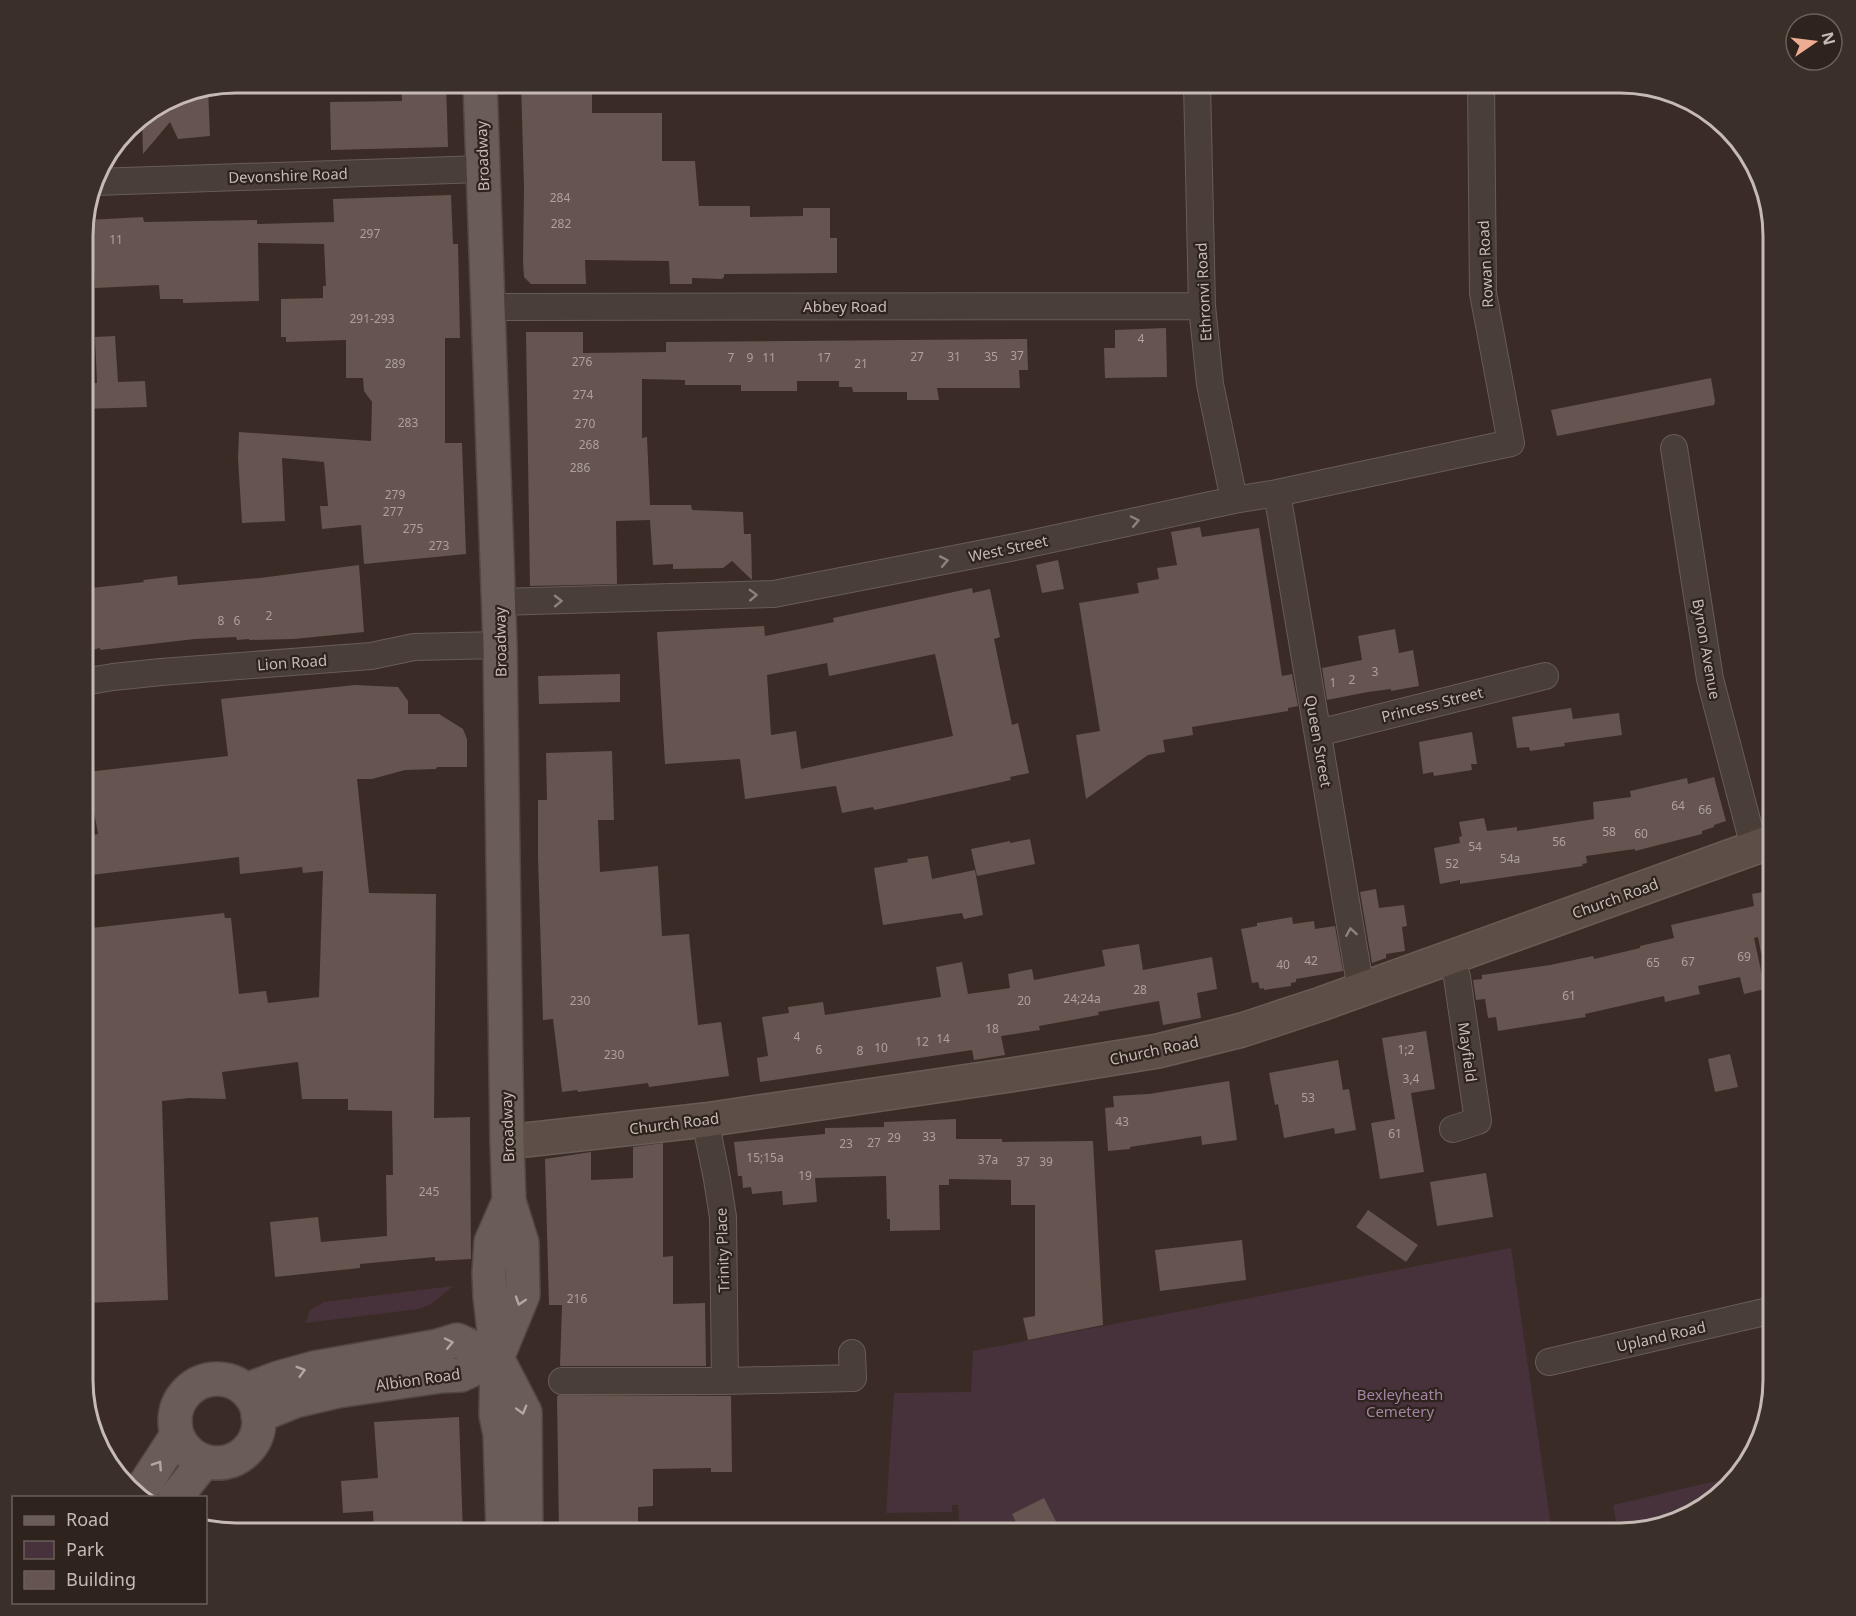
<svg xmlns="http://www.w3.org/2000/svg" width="1856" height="1616" font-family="'Noto Sans',sans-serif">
<rect width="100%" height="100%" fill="#3a2b26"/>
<path fill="#47323b" d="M1511,1248L1552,1533H960L958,1505H952V1512L886,1513L894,1393L971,1392L973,1351Z
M453,1286L431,1304L419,1309L305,1323L310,1310L324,1302Z
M1737,1476L1729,1488L1679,1522L1620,1533H1561L1616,1521L1613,1505Z"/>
<path fill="#65544f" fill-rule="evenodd" d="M401,82H446L448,147L331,150L330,102L402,101Z
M521,82H585V89L592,88V113H662V161H695L699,206H750V217L803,216V208H830V238H837V273L724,274V277L722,279L692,278V284H670L669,261L585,260L586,284H531L524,277L523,261L524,188Z
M208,88L210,136L178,139L170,122L143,154L142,116L178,94Z
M451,195L453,244H458L460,338H445V443H462L466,554L364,564L361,525L322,529L320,506H328L324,462L282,458L285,521L242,523L238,459L239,432L371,441L372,402L364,391L363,378H346V340L286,342V337H281V299L323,298V286H326L324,244L258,243L259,301L183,303V299H160L159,285L95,288L94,261H89L87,220L143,217L144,222L257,220V224L334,222L333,199Z
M1166,328L1167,377L1105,378L1104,348H1115V330Z
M526,332H583V353L666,352V342L1027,339L1028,370H1019L1020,388H937L939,400H907V392H853L852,387H839V381H797V391H741V385H685V380L642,379V438L647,437L650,505H691L692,510L743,512L744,534H751L752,580L732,561L723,568L673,569V564L653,565L650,520L616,521L617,584L530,586Z
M115,336L118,382L145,381L147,407L83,409V384L97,383L95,337Z
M1711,378L1715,401L1714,405L1557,436L1551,410Z
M1200,527L1202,537L1259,528L1282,676L1292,674L1298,706L1288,708V711L1192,727L1193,735L1163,740L1165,752L1148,755L1086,799L1076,735L1100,731L1079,603L1139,593L1137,583L1159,579L1157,568L1177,565L1171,532Z
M1058,560L1064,589L1042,593L1036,565Z
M359,565L364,632L294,639L249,640V639L237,640L236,637L195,639L100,650V648L83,652V589L144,582L143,580L177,576L178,585L260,578Z
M972,588L973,593L990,589L1000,637L994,639L1012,725L1018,723L1029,773L1010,777L1011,780L903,804L874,810L873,807L842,813L836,786L745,799L740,759L665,764L657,632L764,626L765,636L834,622L833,618ZM935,654L953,736L801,769L796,731L771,735L767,675L827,663L829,676Z
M1395,629L1399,653L1413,650L1419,686L1391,691V689L1368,692L1327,700L1322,668L1362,660L1358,636Z
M620,674V702L539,704L538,676Z
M355,685L398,687L408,701V714H439L463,729L467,739V767H437L436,769L405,770L372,779H357L369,893L436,894L434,1118L470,1117L471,1259L435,1261V1257L360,1264V1268L275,1277L270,1222L318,1217L321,1242L387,1236L386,1175H393L392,1111L348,1110V1099H302L298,1062L222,1072L226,1099L189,1098L162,1101L168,1300L83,1303V929L224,913L225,918H231L239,994L266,991L268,1003L319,997L323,871L303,873L302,867L240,874L239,857L83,876V836L98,834L87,772L228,756L221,699Z
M1571,708L1573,719L1619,713L1622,735L1564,743L1565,746L1530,751L1529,747L1517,748L1512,717Z
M1472,732L1477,764H1471L1472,770L1434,776L1433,772L1423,774L1419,742Z
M612,751L614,820H598L600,872L658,866L662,936L689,934L698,1025L721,1022L729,1076L649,1087L648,1083L578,1092L577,1090L562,1092L553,1019L543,1020L538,857V800H547L546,753Z
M1714,777L1726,821L1714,825V827L1702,831V834L1635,851V849L1586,856L1587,863L1582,864L1583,866L1460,884V880L1440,884L1434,848L1460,843L1459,837L1462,836L1459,822L1484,818L1487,831L1517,827V831L1594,819L1593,802L1631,797L1630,791L1687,778L1688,784Z
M1030,839L1035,864L977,876L971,849L1010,841V843Z
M928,856L932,879L975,870L983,915L964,919L962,913L883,925L874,868L908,862L907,859Z
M1376,889L1379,908L1404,905L1407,926L1402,927L1405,951L1386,954V958L1372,963L1360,892Z
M1773,890V952L1761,953L1758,937L1754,938L1765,989L1744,994L1740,977L1698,986L1700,994L1665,1002L1664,996L1585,1014L1586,1017L1498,1031L1496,1017L1488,1018L1485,999L1476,1000L1473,980L1482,979V975L1550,965L1593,956L1594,959L1640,948V946L1674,938L1671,925L1754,906L1752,894Z
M1292,917L1293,924L1314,921L1315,929L1335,926L1343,971L1296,979V982L1291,983V986L1264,990V988L1260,989L1258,982L1252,983L1241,929L1257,926V923Z
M1139,944L1143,970L1212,957L1217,989L1197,993L1201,1018L1163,1025L1159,1001L1098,1012L1099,1015L1039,1026L1040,1030L1001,1036L1005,1055L974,1060L972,1050L760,1082L757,1058L768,1056L762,1017L789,1013L788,1007L823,1002L825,1015L941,997L936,967L962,962L968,994L1010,988L1008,974L1032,969L1034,980L1105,966L1102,950Z
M1426,1031L1435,1089L1411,1093L1424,1172L1380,1179L1371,1123L1395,1119L1382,1038Z
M1730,1054L1738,1087L1715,1092L1708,1059Z
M1338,1060L1343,1090L1349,1089L1356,1130L1335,1134L1334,1128L1284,1138L1278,1104L1275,1105L1269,1073Z
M1229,1081L1237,1140L1202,1145L1201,1136L1130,1147V1149L1108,1151L1105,1108L1114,1107L1113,1096L1149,1094Z
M956,1119V1139H1002V1142L1093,1141L1103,1325L1028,1340L1023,1318L1035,1316V1205H1011V1180L949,1179V1185H939L940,1230L890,1231V1219H887L886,1176L815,1178L817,1202L783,1205L782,1191L752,1194L751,1187L743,1188L742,1176H738L734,1142L825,1134V1128L884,1127V1122Z
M663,1143V1257L673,1256V1304L705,1303L706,1366H560L562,1305H549L545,1159L591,1152V1180L633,1178V1147Z
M1486,1173L1493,1217L1437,1226L1430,1182Z
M1368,1210L1418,1245L1406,1262L1356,1227Z
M1242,1240L1246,1280L1160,1291L1155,1250Z
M559,1395L731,1396L732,1472H711V1468L653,1469V1506L638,1507V1533H559L557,1396Z
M459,1417L463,1533H374L373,1511L343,1513L341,1481L378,1478L374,1422Z
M1044,1498L1062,1533H1021L1012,1514Z"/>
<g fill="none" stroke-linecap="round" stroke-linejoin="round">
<defs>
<path id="street" d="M1197,83L1202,306L1210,384L1234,500
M95,182L482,169
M488,307L1202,306
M1674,448L1710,679L1754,847
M1277,493L1361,990
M499,602L774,594L1010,548L1234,500L1277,493L1511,443L1483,293L1481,83
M83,682L113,677L161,672L371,656L414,647L500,645
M1318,733L1545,676
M1450,958L1457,977L1478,1121L1453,1129
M1549,1362L1773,1310
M562,1381H725L723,1217L717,1179L705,1120
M725,1381L853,1378L852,1353"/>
<path id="secondary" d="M507,1142L705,1120L1017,1074L1158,1051L1242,1030L1321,1004L1773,841"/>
<path id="primary" d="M480,83L500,645L507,1142L509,1201L522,1243L523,1295L497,1358L525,1412L526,1533
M175 1421a42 42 0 1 1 84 0a42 42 0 1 1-84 0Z
M246,1390L278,1378L314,1368L438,1346L457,1340L497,1358
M258,1416L295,1401L338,1391L441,1376L461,1375L497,1358
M138,1495L177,1435
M175,1498L204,1462
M503,1533L500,1434L496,1415L497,1358L490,1296L489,1273L491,1242L509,1201"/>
</defs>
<use href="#street" stroke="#685c57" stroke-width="28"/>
<use href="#secondary" stroke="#685c57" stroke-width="36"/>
<use href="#primary" stroke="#534742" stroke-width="36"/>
<use href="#street" stroke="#4a3e39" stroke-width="26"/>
<use href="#secondary" stroke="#5d4e48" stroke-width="33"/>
<use href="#primary" stroke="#6a5c57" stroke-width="33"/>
</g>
<defs><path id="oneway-chevron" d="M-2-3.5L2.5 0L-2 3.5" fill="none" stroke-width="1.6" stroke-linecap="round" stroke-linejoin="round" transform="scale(1.5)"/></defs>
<g stroke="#8e827d">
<use href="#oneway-chevron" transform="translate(1135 521) rotate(-12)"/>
<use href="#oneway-chevron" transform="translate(944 561) rotate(-11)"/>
<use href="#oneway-chevron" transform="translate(753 595) rotate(-2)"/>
<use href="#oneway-chevron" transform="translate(558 601) rotate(-1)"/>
<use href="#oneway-chevron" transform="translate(1351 932) rotate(-99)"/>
</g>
<g stroke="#b4a7a2">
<use href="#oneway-chevron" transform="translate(520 1301) rotate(108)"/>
<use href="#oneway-chevron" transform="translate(449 1343) rotate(-12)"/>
<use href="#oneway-chevron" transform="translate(301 1371) rotate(-16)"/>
<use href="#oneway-chevron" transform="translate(522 1410) rotate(74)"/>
<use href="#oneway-chevron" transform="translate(158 1465) rotate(-57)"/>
</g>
<g text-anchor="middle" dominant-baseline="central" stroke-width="4.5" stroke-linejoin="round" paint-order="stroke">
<g font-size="12" fill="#aea09c">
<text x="560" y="197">284</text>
<text x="561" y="223">282</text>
<text x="370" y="233">297</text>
<text x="116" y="239">11</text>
<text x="372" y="318">291-293</text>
<text x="1141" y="338">4</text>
<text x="1017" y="355">37</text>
<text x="917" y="356">27</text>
<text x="954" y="356">31</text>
<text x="991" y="356">35</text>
<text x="731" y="357">7</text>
<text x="750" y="357">9</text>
<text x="769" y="357">11</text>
<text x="824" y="357">17</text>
<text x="582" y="361">276</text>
<text x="395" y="363">289</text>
<text x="861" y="363">21</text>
<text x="583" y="394">274</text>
<text x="408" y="422">283</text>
<text x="585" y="423">270</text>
<text x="589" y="444">268</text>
<text x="580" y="467">286</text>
<text x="395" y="494">279</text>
<text x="393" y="511">277</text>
<text x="413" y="528">275</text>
<text x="439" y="545">273</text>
<text x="269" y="615">2</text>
<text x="221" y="620">8</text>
<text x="237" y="620">6</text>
<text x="1375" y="671">3</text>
<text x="1352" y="679">2</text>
<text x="1333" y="682">1</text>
<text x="1678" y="805">64</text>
<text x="1705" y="809">66</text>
<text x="1609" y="831">58</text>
<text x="1641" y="833">60</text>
<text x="1559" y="841">56</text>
<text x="1475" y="846">54</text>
<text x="1510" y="858">54a</text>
<text x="1452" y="863">52</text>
<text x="1744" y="956">69</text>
<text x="1311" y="960">42</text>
<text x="1688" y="961">67</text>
<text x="1653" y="962">65</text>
<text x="1283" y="964">40</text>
<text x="1140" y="989">28</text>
<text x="1569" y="995">61</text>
<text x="1082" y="998">24;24a</text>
<text x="580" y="1000">230</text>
<text x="1024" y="1000">20</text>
<text x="992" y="1028">18</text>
<text x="797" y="1036">4</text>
<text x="943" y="1038">14</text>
<text x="922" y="1041">12</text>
<text x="881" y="1047">10</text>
<text x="819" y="1049">6</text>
<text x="1406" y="1049">1;2</text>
<text x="860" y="1050">8</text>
<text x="614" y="1054">230</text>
<text x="1411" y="1078">3,4</text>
<text x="1308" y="1097">53</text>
<text x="1122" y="1121">43</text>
<text x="1395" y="1133">61</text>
<text x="929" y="1136">33</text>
<text x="894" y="1137">29</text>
<text x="874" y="1142">27</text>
<text x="846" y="1143">23</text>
<text x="765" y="1157">15;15a</text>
<text x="988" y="1159">37a</text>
<text x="1023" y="1161">37</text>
<text x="1046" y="1161">39</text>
<text x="805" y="1175">19</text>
<text x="429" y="1191">245</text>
<text x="577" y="1298">216</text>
</g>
<g font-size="15" fill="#c6bab5" stroke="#2f231e">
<text transform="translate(482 156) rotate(-92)">Broadway</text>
<text transform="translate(288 175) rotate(-2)">Devonshire Road</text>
<text transform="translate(1485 264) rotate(-93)">Rowan Road</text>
<text transform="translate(1203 292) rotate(-93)">Ethronvi Road</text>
<text x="845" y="306">Abbey Road</text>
<text transform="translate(1008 548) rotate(-12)">West Street</text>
<text transform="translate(500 642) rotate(-91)">Broadway</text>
<text transform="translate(1707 649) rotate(80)">Bynon Avenue</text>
<text transform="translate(292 662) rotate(-4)">Lion Road</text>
<text transform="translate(1432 704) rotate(-14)">Princess Street</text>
<text transform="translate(1319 741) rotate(80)">Queen Street</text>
<text transform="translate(1615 898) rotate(-20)">Church Road</text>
<text transform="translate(1154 1050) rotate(-12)">Church Road</text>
<text transform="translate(1468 1052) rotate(82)">Mayfield</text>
<text transform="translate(674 1123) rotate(-7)">Church Road</text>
<text transform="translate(507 1127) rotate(-92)">Broadway</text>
<text transform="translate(722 1250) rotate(-92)">Trinity Place</text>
<text transform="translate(1661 1336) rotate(-13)">Upland Road</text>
<text transform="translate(418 1379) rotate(-8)">Albion Road</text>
</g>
<g font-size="15" fill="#a284a4" stroke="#2f231e">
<text x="1400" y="1394">Bexleyheath<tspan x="1400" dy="17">Cemetery</tspan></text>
</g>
</g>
<path d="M0 0H1856V1616H0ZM236 93H1620A143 143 0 0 1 1763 236V1380A143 143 0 0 1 1620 1523H236A143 143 0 0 1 93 1380V236A143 143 0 0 1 236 93Z" fill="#3b2f2a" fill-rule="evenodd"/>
<path fill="none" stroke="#c6bab5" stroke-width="3" d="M236 93H1620A143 143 0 0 1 1763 236V1380A143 143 0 0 1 1620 1523H236A143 143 0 0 1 93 1380V236A143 143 0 0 1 236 93Z"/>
<rect x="12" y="1496" width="195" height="108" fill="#2f231e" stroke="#6b5f5a" stroke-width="1.5"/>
<rect x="24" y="1516" width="30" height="9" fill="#6a5c57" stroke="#6b5f5a" stroke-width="1.5"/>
<text x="66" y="1526" font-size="18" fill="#c6bab5">Road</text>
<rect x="24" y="1541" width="30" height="18" fill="#47323b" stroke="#6b5f5a" stroke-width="1.5"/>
<text x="66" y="1556" font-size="18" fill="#c6bab5">Park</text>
<rect x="24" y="1571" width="30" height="18" fill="#65544f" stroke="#6b5f5a" stroke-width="1.5"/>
<text x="66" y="1586" font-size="18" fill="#c6bab5">Building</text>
<g transform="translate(1814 42) rotate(76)"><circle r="28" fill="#2f231e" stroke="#6b5f5a" stroke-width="1.5"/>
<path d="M0-4.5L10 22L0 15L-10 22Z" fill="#ecad93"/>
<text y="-9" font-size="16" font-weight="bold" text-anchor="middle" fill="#c6bab5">N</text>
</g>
</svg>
